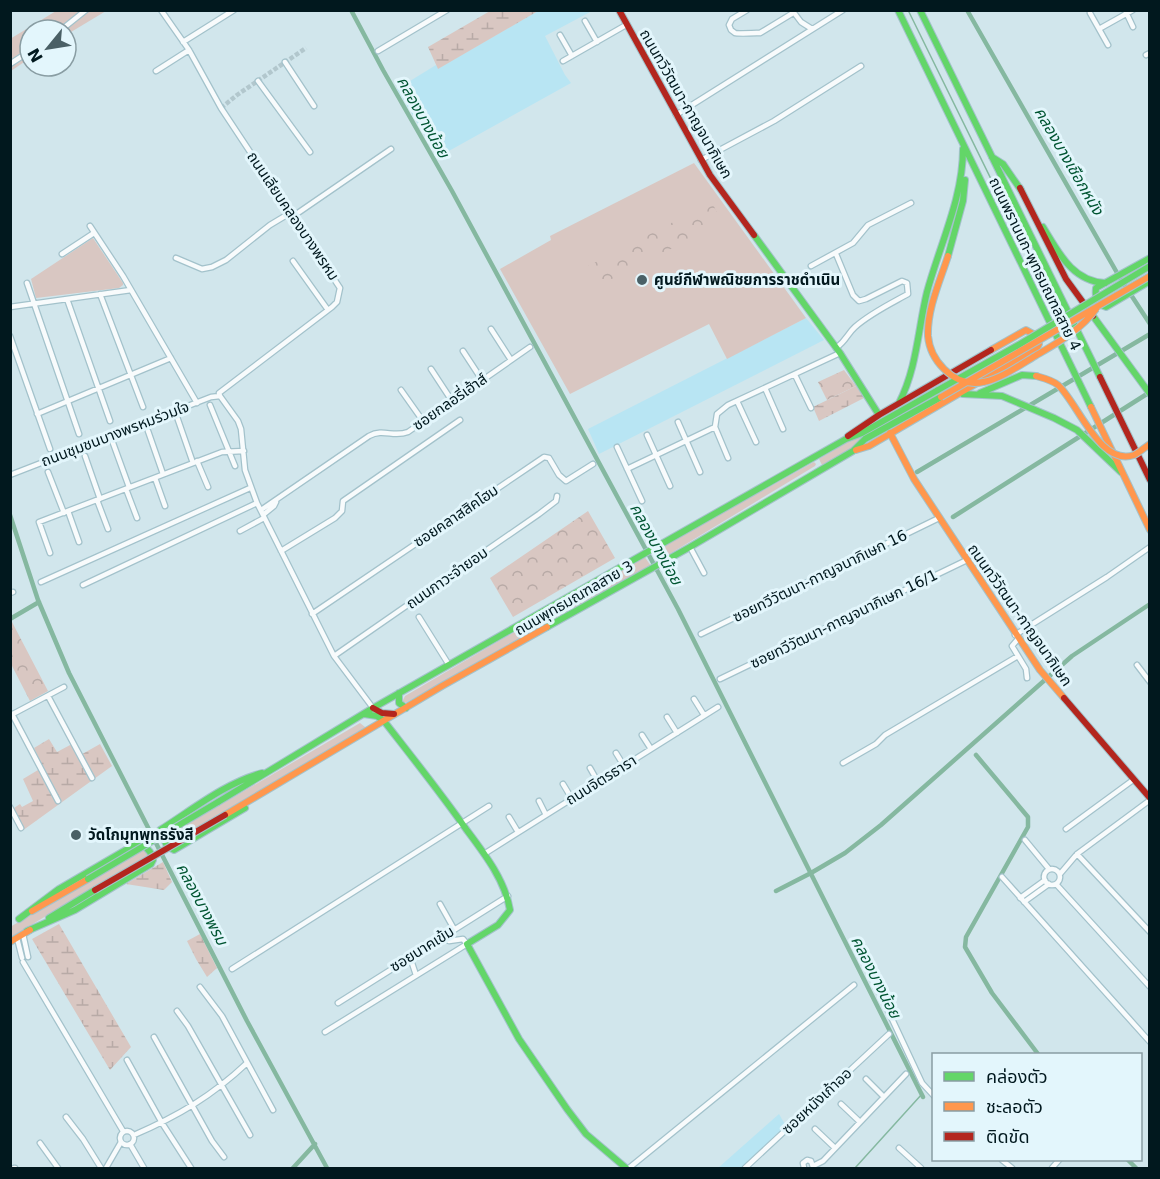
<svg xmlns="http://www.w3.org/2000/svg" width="1160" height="1179" font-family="'DejaVu Sans','Noto Sans Thai',sans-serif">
<defs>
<pattern id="forest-crowns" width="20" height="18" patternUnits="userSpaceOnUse" patternTransform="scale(1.5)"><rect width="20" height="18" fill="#d9c7c2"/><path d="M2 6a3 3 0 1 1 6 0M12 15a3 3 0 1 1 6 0" fill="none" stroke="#b8aaa6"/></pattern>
<pattern id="wetland-marsh" width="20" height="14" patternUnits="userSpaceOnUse" patternTransform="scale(1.5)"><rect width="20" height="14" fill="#d9c7c2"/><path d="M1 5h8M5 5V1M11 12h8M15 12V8" fill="none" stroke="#b8aaa6"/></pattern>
</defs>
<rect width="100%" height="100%" fill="#d1e6ec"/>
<path fill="#b8e5f3" d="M538,11H592L545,36L565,75L571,83L438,157L397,89L436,65L439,68Z
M806,318L824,340L599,454L588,429Z
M779,1114L786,1126L741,1168H718Z"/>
<path fill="#d9c7c2" d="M56,11H106L66,35V30H30V58L11,71L10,39Z
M694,163L806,318L727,359L709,324L570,394L500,269L551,240L550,236Z
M93,238L123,283V285L119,288L36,298L31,279Z
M867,434L854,447L822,465L819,459L858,436Z
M814,462L816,464L815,466L658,561L652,552Z
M644,556L651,566L407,702L403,703V700L405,696Z
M360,723L365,727L364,730L170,844L166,837Z
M145,849L148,855L11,937L10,927Z"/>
<path fill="url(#forest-crowns)" d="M712,202L718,215L706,231L600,285L588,266Z
M844,370L856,386L827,400L818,382Z
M588,511L615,558L513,617L490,578Z
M12,622L48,691L30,701L11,664L10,623Z"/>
<path fill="url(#wetland-marsh)" d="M490,11H538L438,69L428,47Z
M856,386L864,398L819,421L813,407Z
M49,739L57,752L72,744L77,757L100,744L112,766L22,831L14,808L20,804L22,807L33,801L23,779L43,767L34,748Z
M163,862L172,882L164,890L126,884Z
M59,924L131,1047L110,1070L32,939Z
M200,934L217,968L207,977L196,959L187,941Z"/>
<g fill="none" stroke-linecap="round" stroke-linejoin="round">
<path stroke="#85b8a0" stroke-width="1.5" d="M908,10L1044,287
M855,1168L922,1094"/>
<path stroke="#85b8a0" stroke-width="4.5" d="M351,10L383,70L452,191L678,609L923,1097
M967,10L1120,278L1150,324
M917,472L1150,334
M10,515L38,600L69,673L247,1021L327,1168
M953,517L1150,392
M10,619L39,602
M976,755L1028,817V827L966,937L965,947L992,993L1038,1054
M776,891L811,873L845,853L881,825L1072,656L1150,604
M1128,1160L1136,1168
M293,1168L315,1144"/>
<path stroke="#b2c7cd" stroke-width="4.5" stroke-dasharray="4.5 2" stroke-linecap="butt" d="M221,108L237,95L306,48"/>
<defs>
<path id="street" d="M161,10L189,50L221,108L340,288L337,302L332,307L219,393L220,396L238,421L241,429L245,470L257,503L334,656L373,708
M747,10L732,19L729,25L731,30L735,33C737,34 758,33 760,33L793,13
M792,10L801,22L812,29
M1125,10L1133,27
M1090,13L1108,45
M585,21L597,42
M1099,29L1133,10
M61,30L86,10
M560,35L572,56
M183,42L234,10
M378,51L447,10
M1146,55L1150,53
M563,61L626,25
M285,62L314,106
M10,64L30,51
M156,71L189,50
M258,81L310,152
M676,115L843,10
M701,160L774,121L861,66
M292,217L391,149
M90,226L123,276L197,403
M62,254L94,233
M836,254L853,295L859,301L866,299L902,281L907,283L908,294C890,304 871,313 855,327C847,334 847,340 836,348
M176,258L202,269L212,267L226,260L270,225L290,213
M293,261L328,310
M811,266L853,243L868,225L911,203
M27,283L79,434
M100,294L143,407
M67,299L110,421
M10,307L131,290
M491,329L511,360
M10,336L50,449
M463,351L482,380
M431,369L452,401
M795,375L811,408
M765,388L783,429
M401,390L423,421
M737,401L756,442
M210,405L235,466
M37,414L171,358
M177,417L193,463
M678,422L700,472
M715,427L728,458
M148,431L163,474
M647,435L670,486
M113,443L129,487
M617,447L642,501
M85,456L100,499
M197,461L208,487
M627,469L715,427L717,414L728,405L840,353
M48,472L64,513
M10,475L211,397L220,396
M155,478L165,506
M126,489L137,518
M97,500L108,529
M261,510L369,436C384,428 393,438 408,432L530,347
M68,511L79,542
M263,515L274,506L276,502
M240,531L264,518
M690,547L704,573
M281,551L335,518L342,511L343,501L460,420
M50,553L39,522L222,452L244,451
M41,582L250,488
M83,585L257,503
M10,593L13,592
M312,614L544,457L549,458L559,475L566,481L593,464
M419,617L449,665
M701,634L939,518
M1015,635L1107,577L1150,547
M1018,639L1012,646L1026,669L1027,678
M334,656L539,514L556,501L557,496
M1137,665L1150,682
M720,679L967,560
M48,696L92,778
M694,699L704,715
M12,714L58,801
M11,715L64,687
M667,717L677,733
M642,735L651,749
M616,753L624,766
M843,763L876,744L885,735L1018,656
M590,768L598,782
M563,784L572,799
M539,801L546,815
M10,807L21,828
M509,817L518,832
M1066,829L1133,780
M1025,840L1049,869
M484,854L718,707
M1077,854L1150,932
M1044 877a8 8 0 1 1 16 0a8 8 0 1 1-16 0Z
M1060,874L1077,854L1150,800
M1002,877L1150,1042
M1056,884L1150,987
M1020,898L1045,880
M1024,902L1049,884
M440,904L454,929
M23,934L28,957
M17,938L22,958
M410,957L416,975
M23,962L123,1131
M232,969L489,806
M200,987L222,1016L273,1110
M878,989L922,1083L934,1096
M338,1003L508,896
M177,1011L188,1026L250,1135
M325,1032L467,944L463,939L449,941L442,937
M154,1037L212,1141L224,1157
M127,1060L162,1123L191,1168
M866,1079L884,1097
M841,1104L860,1122
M66,1117L83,1139L101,1168
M815,1129L835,1148
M120 1138a7 7 0 1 1 14 0a7 7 0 1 1-14 0Z
M134,1135C178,1116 212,1096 247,1063
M40,1143L58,1168
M130,1144L144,1168
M899,1148L921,1168
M1002,1160L1012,1168
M813,1166L823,1161L906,1074
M14,1168H15
M106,1168L121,1142
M629,1168L854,985
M745,1168L889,1034
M804,1168L803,1163L807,1160L811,1161L813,1167
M1052,1168L1059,1160"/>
<path id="fast" d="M898,10L1091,407
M920,10L1100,377
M992,157L1003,164L1021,190
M1043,227C1059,253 1072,281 1105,283
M754,235L840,353L879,415
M948,256L963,201L965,180
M1150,258L1096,288C1095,298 1096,304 1106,307L1150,281
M1093,316L1150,394
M980,393L1022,375L1036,376
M963,394L1002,396L1054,418L1077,430L1121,472
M899,403C917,368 918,329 927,292C940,244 963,198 963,149
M547,627L690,547L853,451L865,439L941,397
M399,693V703L406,708
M364,714L377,716L384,721C412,757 440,792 466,829C484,853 505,880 510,910L498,925L467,944L519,1039L567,1109L586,1134L626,1168
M218,802L373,708L846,439L862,433L938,390
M245,808L174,850L167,846L160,830C192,810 225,783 262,773
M49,918L95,890
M19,919L59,889L136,844H143L150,852L153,860L151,864L75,910L27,931"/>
<path id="slow" d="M1091,407L1150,530
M890,433L914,479L1040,670L1064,698
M856,450L869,446L1037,348L1039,344L1035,335L1026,330L991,350
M225,815L442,686L547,627
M32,911L88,879
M10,942L30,930"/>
<path id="jam" d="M619,10L710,175L754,235
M1020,188L1066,279L1093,316
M1100,377L1150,480
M848,436L879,415L991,350
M1064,698L1150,798
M373,708L382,713L394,714"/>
</defs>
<use href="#street" stroke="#a3c2cb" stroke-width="7"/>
<use href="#fast" stroke="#a3c2cb" stroke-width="8"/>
<use href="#slow" stroke="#a3c2cb" stroke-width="8"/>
<use href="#jam" stroke="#a3c2cb" stroke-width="8"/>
<use href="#street" stroke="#f8fbfc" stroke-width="4.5"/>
<use href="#fast" stroke="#63d668" stroke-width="6"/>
<use href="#slow" stroke="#ff974d" stroke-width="6"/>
<use href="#jam" stroke="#b3261e" stroke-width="6"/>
<defs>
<path id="fast-bridge" d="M938,390L1020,344L1150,266
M88,879L218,802"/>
<path id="slow-bridge" d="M948,256C940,281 927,309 928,336C929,348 935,360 944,369C974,399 1005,374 1035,356C1057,343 1081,330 1096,309
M1036,376C1043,378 1052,380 1058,385C1078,403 1100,467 1134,455C1139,453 1145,447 1150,444
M941,397L1150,276"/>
<path id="jam-bridge" d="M95,890L225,815"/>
</defs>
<use href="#fast-bridge" stroke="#a3c2cb" stroke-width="8" stroke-linecap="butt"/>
<use href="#slow-bridge" stroke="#a3c2cb" stroke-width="8" stroke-linecap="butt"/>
<use href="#jam-bridge" stroke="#a3c2cb" stroke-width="8" stroke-linecap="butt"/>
<use href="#fast-bridge" stroke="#63d668" stroke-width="6"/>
<use href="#slow-bridge" stroke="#ff974d" stroke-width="6"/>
<use href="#jam-bridge" stroke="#b3261e" stroke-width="6"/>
</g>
<g fill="#4a6066" stroke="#e3f6fc" stroke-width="2">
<circle cx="642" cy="280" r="6"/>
<circle cx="76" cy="835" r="6"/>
</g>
<g text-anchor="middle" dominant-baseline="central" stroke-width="6" stroke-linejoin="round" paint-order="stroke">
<g font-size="15" fill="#01181e" stroke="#e3f6fc">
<text transform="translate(686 104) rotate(60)">ถนนทวีวัฒนา-กาญจนาภิเษก</text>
<text transform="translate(293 216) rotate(56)">ถนนเลียบคลองบางพรหม</text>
<text transform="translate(1035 264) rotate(64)">ถนนพรานนก-พุทธมณฑลสาย 4</text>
<text transform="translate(450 402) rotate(-35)">ซอยกลอรี่เฮ้าส์</text>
<text transform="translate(115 434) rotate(-21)">ถนนชุมชนบางพรหมร่วมใจ</text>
<text transform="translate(456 516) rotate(-34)">ซอยคลาสสิคโฮม</text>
<text transform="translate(820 576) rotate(-26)">ซอยทวีวัฒนา-กาญจนาภิเษก 16</text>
<text transform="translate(447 578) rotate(-35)">ถนนภาวะจำยอม</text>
<text transform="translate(574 598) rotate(-30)">ถนนพุทธมณฑลสาย 3</text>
<text transform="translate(1020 615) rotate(55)">ถนนทวีวัฒนา-กาญจนาภิเษก</text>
<text transform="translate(844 619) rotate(-26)">ซอยทวีวัฒนา-กาญจนาภิเษก 16/1</text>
<text transform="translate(601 780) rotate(-32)">ถนนจิตรธารา</text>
<text transform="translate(422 949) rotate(-32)">ซอยนาคเข้ม</text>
<text transform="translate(817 1101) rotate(-43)">ซอยหนังเก้าออ</text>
</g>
<g font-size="15" font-weight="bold" fill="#01181e" stroke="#e3f6fc" text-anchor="start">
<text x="654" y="280">ศูนย์กีฬาพณิชยการราชดำเนิน</text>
<text x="88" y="835">วัดโกมุทพุทธรังสี</text>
</g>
<g font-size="16" font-style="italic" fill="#005532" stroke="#e3f6fc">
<text transform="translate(423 117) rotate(61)">คลองบางน้อย</text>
<text transform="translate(1069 161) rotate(60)">คลองบางเชือกหนัง</text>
<text transform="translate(656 544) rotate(61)">คลองบางน้อย</text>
<text transform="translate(202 904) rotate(62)">คลองบางพรม</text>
<text transform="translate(876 977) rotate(63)">คลองบางน้อย</text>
</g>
</g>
<rect width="1160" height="1179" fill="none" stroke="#01181e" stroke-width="24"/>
<rect x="932" y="1053" width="210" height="108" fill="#e3f6fc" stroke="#899da3" stroke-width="1.5"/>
<rect x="944" y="1072" width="30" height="9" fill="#63d668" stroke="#899da3" stroke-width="1.5"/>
<text x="986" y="1083" font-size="18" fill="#01181e">คล่องตัว</text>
<rect x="944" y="1102" width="30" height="9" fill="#ff974d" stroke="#899da3" stroke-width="1.5"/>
<text x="986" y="1113" font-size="18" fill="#01181e">ชะลอตัว</text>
<rect x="944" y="1132" width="30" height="9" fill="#b3261e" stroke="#899da3" stroke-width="1.5"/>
<text x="986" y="1143" font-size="18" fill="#01181e">ติดขัด</text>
<g transform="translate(48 48) rotate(240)"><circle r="28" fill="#e3f6fc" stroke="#899da3" stroke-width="1.5"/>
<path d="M0-4.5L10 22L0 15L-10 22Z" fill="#4a6066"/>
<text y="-9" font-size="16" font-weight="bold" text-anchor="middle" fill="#01181e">N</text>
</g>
</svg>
